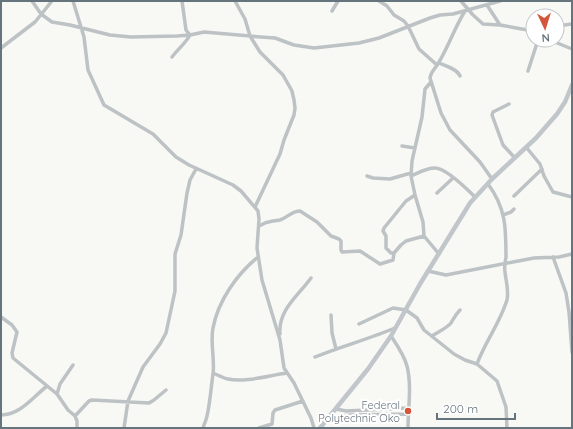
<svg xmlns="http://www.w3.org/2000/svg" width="573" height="429" font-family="Quicksand,sans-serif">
<rect width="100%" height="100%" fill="#f8f8f5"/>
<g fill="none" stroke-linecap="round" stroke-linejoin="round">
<path stroke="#bdc2c5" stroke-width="3.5" d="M32,1L41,14L52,22L70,25L110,35L131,37L177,36L190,35L204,32L261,37L275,38L294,45L314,48L359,43L379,38L430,18L440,15L453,14L500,1
M73,1L84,37L88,70L104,105L153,134L176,157L189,165L233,185L241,191L258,211L259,219L257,248L262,280L280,340L284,368L294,383L311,418L314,428
M235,1L245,19L250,36L260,52L283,75L292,91L294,100L295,108L294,115L284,140L280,154L255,207
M379,1L387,6L394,15L404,21L408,26L419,49L437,65
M461,1L473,15L483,24L500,25L533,31
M487,5L500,25
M332,11L338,1
M465,11C455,27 449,45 439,62C436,68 431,71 430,78L441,113L450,130L480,162L492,179
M557,26L572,24
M550,40L572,49
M1,48L35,22L52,1
M172,57C178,49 185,44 190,35L186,30L182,1
M439,63C446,66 457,69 460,76
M528,71L538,40
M431,82L425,89L422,117L412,161L411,176L415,195L423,222L424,236L439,254
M509,104L493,112L492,115L503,145L515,158
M402,146L415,148
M526,147L540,164L544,176L553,192L572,197
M367,176L373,178L390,179L411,173
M411,176C418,173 426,168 435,168C446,168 467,189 475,197
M437,193L453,178
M415,195L406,201L384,228L383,231L386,236V248L391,253H394L401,245L406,241L424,236
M514,196L542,169
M503,215L511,212L514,209
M259,226C269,220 270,222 280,220C288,217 292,211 300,211L317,222L331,236L339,239L341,241V250L342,252L360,251L380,264L393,260L394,253
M553,257L566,293L569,312L572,352
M428,271L446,275L513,262L534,258L559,257L572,254
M331,315L332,333L336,349
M1,317L12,325L17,332L12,353L13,358L57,394L68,410L75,416L77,421V428
M359,324L393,308L406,310L417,318L424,330L454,354L465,360L477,364L497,381L506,407L507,428
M280,334C278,310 298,296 311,278
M391,336C397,345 404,355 407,366C412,386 408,408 408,428
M432,336C438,332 447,328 451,323C454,318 455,315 460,310
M315,357C342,346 369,339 395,328
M477,364C485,342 500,323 507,300C509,290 506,282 505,272C504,267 505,262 506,257C506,228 506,208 488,184
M213,373C218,375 223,378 228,379C245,383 270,375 287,373
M57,394L60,384L73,365
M336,409L346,411L408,408
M1,415C20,415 32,398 46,387
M75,416L89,401L92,400L149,403L154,400L166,390
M328,418L350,415L408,414
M124,428L128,401L143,367L160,344L166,333L175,291V254L181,235L187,193L190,180L196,169
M203,428C204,424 206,421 207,416C210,403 211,388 213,374C215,359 210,343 213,328C218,301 237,274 258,257
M259,428L272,424L273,413L275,410L303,401"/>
<path stroke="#c0c6ca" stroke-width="4.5" d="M320,428L368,369L391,336L420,284L470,203L492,179L536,138L557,114L565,102L572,85"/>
</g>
<circle fill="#d3563a" stroke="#fff" stroke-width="1.5" cx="408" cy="411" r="4"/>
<g text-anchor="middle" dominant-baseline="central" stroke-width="4" stroke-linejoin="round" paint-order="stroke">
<g font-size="11" fill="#66747d" stroke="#fff" text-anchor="end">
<text x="400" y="405">Federal<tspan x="400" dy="13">Polytechnic Oko</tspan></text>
</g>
</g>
<rect width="573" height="429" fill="none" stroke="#66747d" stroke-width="4"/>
<g transform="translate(545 28) rotate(176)"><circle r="19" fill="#ffffff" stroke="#c2c7cb"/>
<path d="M0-3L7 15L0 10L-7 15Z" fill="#d3563a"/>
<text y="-6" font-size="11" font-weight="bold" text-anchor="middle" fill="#66747d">N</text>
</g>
<path d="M437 413v6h78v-6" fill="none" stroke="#66747d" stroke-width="2"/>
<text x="443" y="413" font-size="12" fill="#66747d" stroke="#ffffff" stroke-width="3" paint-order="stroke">200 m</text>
</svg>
